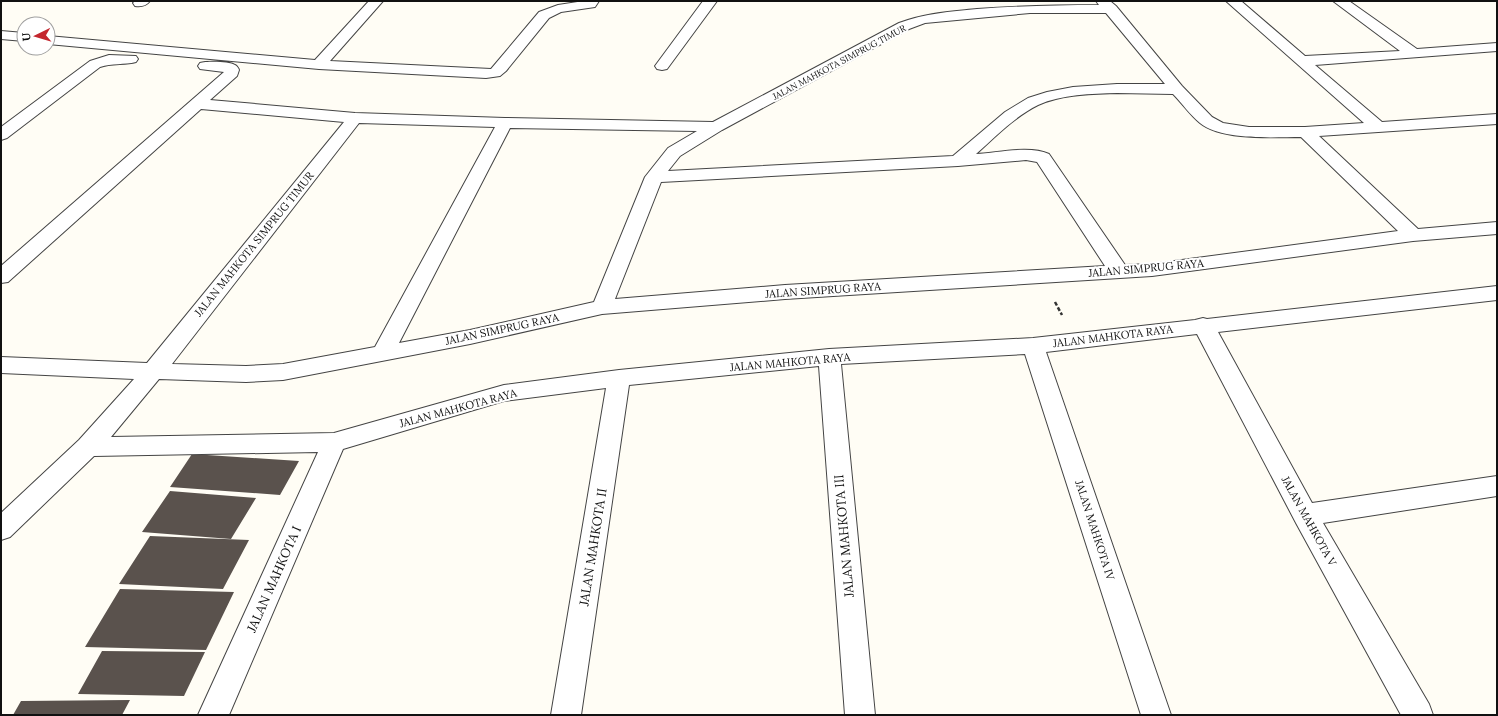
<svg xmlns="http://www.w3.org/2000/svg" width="1498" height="716" font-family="Lora,serif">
<rect width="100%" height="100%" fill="#fffdf5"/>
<path fill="#5a524d" d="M192,454L299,461L280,495L170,487Z
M170,491L256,498L231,539L142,532Z
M150,536L249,540L223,589L119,584Z
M120,589L234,592L206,650L85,647Z
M102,651L205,652L184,696L78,694Z
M130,700L122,715H13L21,701Z"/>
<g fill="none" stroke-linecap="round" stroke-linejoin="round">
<defs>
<path id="minor" d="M135,1H150C146,6 141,7 135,6L133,3Z
M369,1H383L330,61L491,69L539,12L558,5L584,1H599L595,7L561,12L549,18L506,71L500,76L486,78L319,69L48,44V36L315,60Z
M703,1H717L667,69L662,70L657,69L655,66Z
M1096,1H1110L1116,6L1182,86L1212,117L1223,123L1249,127H1305L1364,123L1226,1H1241L1305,56L1400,51L1333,1H1349L1417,49L1497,43V51L1315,65L1382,122L1497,114V124L1319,136L1418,229L1497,222V234L1413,241L1152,276L785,299L602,314L470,344L283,380L246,382L159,379L111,437L334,433L504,385L619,370L829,349L1033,338L1195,320L1203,318L1207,319L1497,286V300L1218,332L1312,503L1497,476V496L1323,523L1429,704L1433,715H1401L1296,523L1197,334L1046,352L1171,715H1141L1025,354L841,364L875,715H845L819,366L629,385L581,715H551L606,388L504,401L343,449L229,715H198L318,452L94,456L10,537L1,540V513L79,440L134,379L1,373V357L147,363L344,122L201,109L8,282L1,283V266L224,72L200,69L198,66L200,63C206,61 229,61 235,65C237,66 239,69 239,70L237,76L210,100L355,113L505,118L713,122L899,23C926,13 949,12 977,9C1018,6 1058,5 1099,5ZM1030,13H1106L1165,84H1117L1073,87L1047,92L1028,98L1005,112L953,156L668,171L680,156L722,130L909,29L925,23ZM1117,93L1173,94C1182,103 1190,115 1200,123C1222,141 1274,137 1301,137L1398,231L1152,264L1125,265L1049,154C1030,145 997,153 976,154C995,137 1014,117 1038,105C1062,94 1091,94 1117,93ZM359,123L495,127L375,347L283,364L246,366L172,364ZM510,128L697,131L668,148L645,177L594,302L470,330L399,343ZM1026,160L1037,162L1105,266L785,285L615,299L661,182L958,166Z
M1,31L24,33V41L1,39Z
M109,55L136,56L138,59L136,62C124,65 112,63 100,67L7,138L1,140V127L90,61Z"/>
</defs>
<use href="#minor" stroke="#444" stroke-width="2"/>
<path stroke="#333" stroke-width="2.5" stroke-dasharray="4 2" stroke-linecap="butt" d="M1055,302L1062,315"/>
<use href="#minor" fill="#fff" fill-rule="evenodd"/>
</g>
<g text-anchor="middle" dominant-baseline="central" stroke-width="4" stroke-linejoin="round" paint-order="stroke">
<g font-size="9" fill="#111" stroke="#fff">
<text transform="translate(839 62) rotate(-28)">JALAN MAHKOTA SIMPRUG TIMUR</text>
</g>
<g font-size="11" fill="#111" stroke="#fff">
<text transform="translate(254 244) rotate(-51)">JALAN MAHKOTA SIMPRUG TIMUR</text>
<text transform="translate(1146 268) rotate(-5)">JALAN SIMPRUG RAYA</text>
<text transform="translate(823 290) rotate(-4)">JALAN SIMPRUG RAYA</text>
<text transform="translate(502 329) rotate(-12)">JALAN SIMPRUG RAYA</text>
<text transform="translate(1113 336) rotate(-7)">JALAN MAHKOTA RAYA</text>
<text transform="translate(790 362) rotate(-5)">JALAN MAHKOTA RAYA</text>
<text transform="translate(458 408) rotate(-15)">JALAN MAHKOTA RAYA</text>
<text transform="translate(1309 521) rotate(61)">JALAN MAHKOTA V</text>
<text transform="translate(1095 530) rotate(72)">JALAN MAHKOTA IV</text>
</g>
<g font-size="13" fill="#111" stroke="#fff">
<text transform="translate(844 536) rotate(-95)">JALAN MAHKOTA III</text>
<text transform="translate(593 547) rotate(-81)">JALAN MAHKOTA II</text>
<text transform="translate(274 579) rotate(-66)">JALAN MAHKOTA I</text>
</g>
</g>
<rect width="1498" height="716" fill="none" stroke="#111111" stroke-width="4"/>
<g transform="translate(36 36) rotate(265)"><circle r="19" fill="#ffffff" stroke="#a0a0a0"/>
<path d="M0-3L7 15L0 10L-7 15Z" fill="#c4262e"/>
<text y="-6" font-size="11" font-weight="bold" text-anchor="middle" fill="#111111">U</text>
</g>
</svg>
